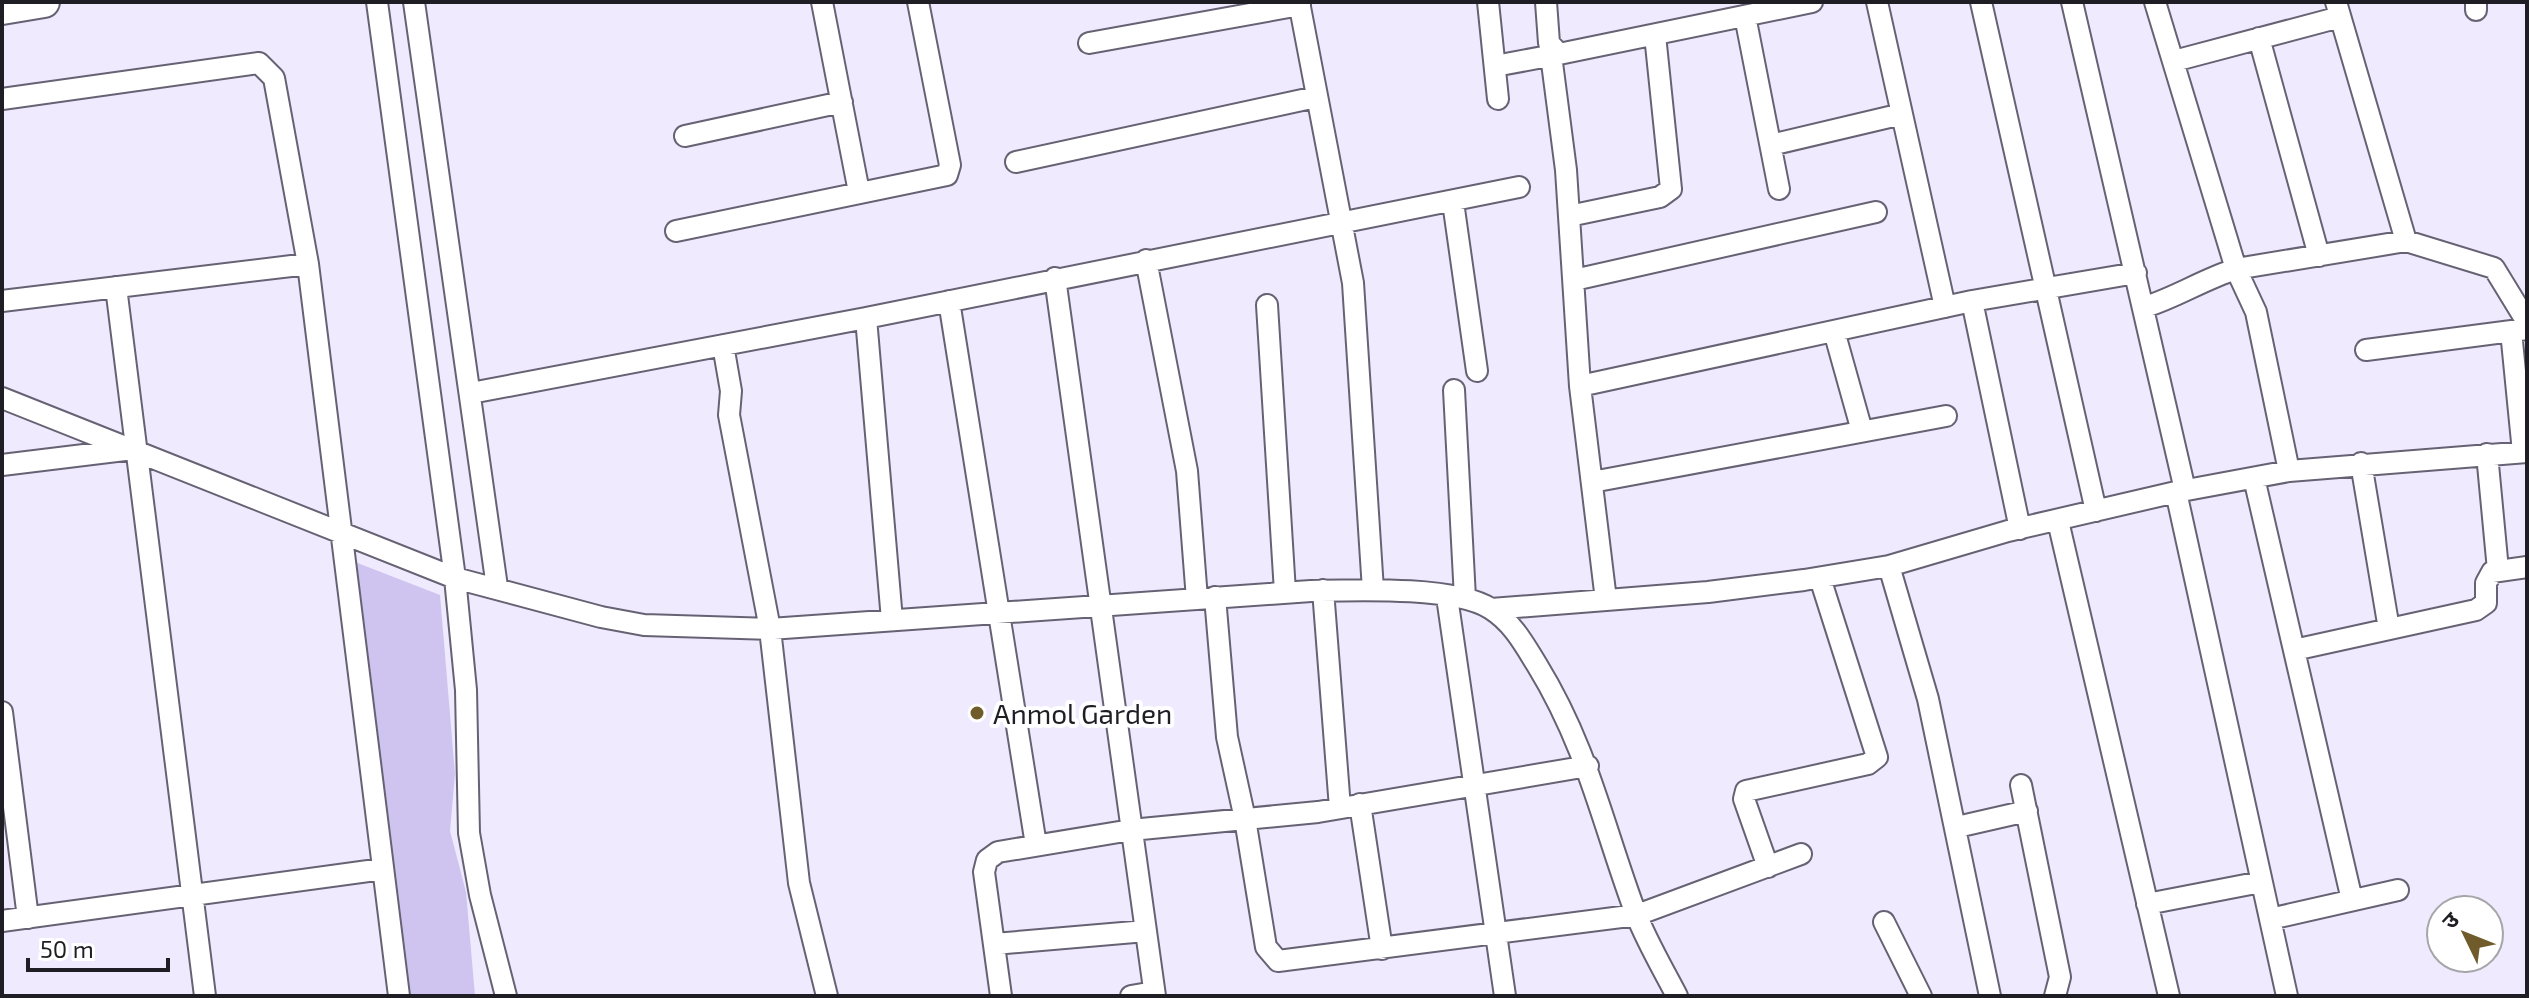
<svg xmlns="http://www.w3.org/2000/svg" width="2529" height="998" font-family="'Exo 2','Noto Sans Devanagari',sans-serif">
<rect width="100%" height="100%" fill="#efeafe"/>
<path fill="#cfc4ef" d="M355,562L440,595L455,774L450,831L466,892L475,996H409Z"/>
<g fill="none" stroke-linecap="round" stroke-linejoin="round">
<defs>
<path id="minor" d="M377,2L455,578L466,690L469,833L480,895L506,996
M414,2L497,587
M822,2L859,192
M1299,2L1353,283L1373,590
M1488,2L1498,99
M1546,2L1549,43L1559,54L1812,2
M1877,2L1945,307
M1981,2L2096,511
M2072,2L2185,490
M2155,2L2236,269L2256,312L2289,471
M2336,2L2406,241
M2476,10V2
M1745,16L1779,189
M2259,38L2319,256
M1089,43L1300,5
M1551,55L1566,170L1580,386L1606,600
M2174,61L2340,17
M1495,66L1559,54
M2,99L259,63L274,78L308,264L399,996
M685,136L842,102
M1771,145L1902,114
M1016,162L1316,97
M1453,202L1477,371
M1569,216L1660,197L1671,189L1655,35
M676,231L947,175L950,165L918,2
M1146,260L1187,471L1197,599
M1055,278L1155,996
M1574,280L1876,212
M116,287L205,996
M2,301L308,264
M949,301L1036,845
M1972,301L2020,529
M1267,305L1285,592
M2145,307C2177,297 2204,279 2236,269L2406,241L2494,268L2527,322
M866,318L1519,187
M1834,331L1862,431
M2511,331L2523,452
M723,345L731,391L729,415L770,629L799,883L827,996
M2366,350L2527,329
M1580,386L1972,301L2136,273
M1454,390L1465,598
M471,393L866,318L892,620
M2,398L455,578L601,617L644,625L770,629L1311,591C1355,590 1456,586 1491,609C1513,623 1524,644 1537,665C1588,748 1603,826 1636,914C1647,942 1663,969 1677,996
M2487,454L2498,570
M2361,463L2389,629
M2,465L133,449
M2254,478L2352,900
M1592,482L1946,416
M2176,492L2287,996
M2058,521L2169,996
M1889,566L1928,699L1990,996
M1323,590L1340,808
M1215,597L1227,737L1245,819L1266,947L1278,961L1637,915L1801,854
M1447,597L1505,996
M1491,609L1708,592L1804,580L1889,566L2008,531L2176,492L2289,471L2527,452
M2294,650L2476,610L2486,603V583L2492,572L2527,567
M2,712L28,918
M2021,785L2060,977L2055,996
M1360,804L1382,949
M1957,827L2027,811
M1768,867L1744,799L1746,791L1868,764L1877,757L1820,578
M2147,904L2261,882
M2270,919L2398,890
M2,921L383,869
M1884,922L1921,996
M994,944L1146,931
M1001,996L984,872L987,860L998,852L1131,830L1318,812L1588,766
M1131,996L1154,992"/>
<path id="highway" d="M2,9L44,2"/>
</defs>
<use href="#minor" stroke="#676273" stroke-width="24"/>
<use href="#highway" stroke="#676273" stroke-width="34"/>
<use href="#minor" stroke="#fff" stroke-width="20"/>
<use href="#highway" stroke="#fff" stroke-width="30"/>
</g>
<circle fill="#705c2a" stroke="#fff" stroke-width="3" cx="977" cy="713" r="8"/>
<g text-anchor="middle" dominant-baseline="central" stroke-width="8" stroke-linejoin="round" paint-order="stroke">
<g font-size="28" fill="#201e25" stroke="#fff" text-anchor="start">
<text x="993" y="713">Anmol Garden</text>
</g>
</g>
<rect width="2529" height="998" fill="none" stroke="#201e25" stroke-width="8"/>
<g transform="translate(2465 934) rotate(313)"><circle r="38" fill="#ffffff" stroke="#a6a5a8" stroke-width="2"/>
<path d="M0-6L14 30L0 20L-14 30Z" fill="#705c2a"/>
<text y="-12" font-size="22" font-weight="bold" text-anchor="middle" fill="#201e25">उ</text>
</g>
<path d="M28 958v12h140v-12" fill="none" stroke="#201e25" stroke-width="4"/>
<text x="40" y="958" font-size="24" fill="#201e25" stroke="#ffffff" stroke-width="6" paint-order="stroke">50 m</text>
</svg>
